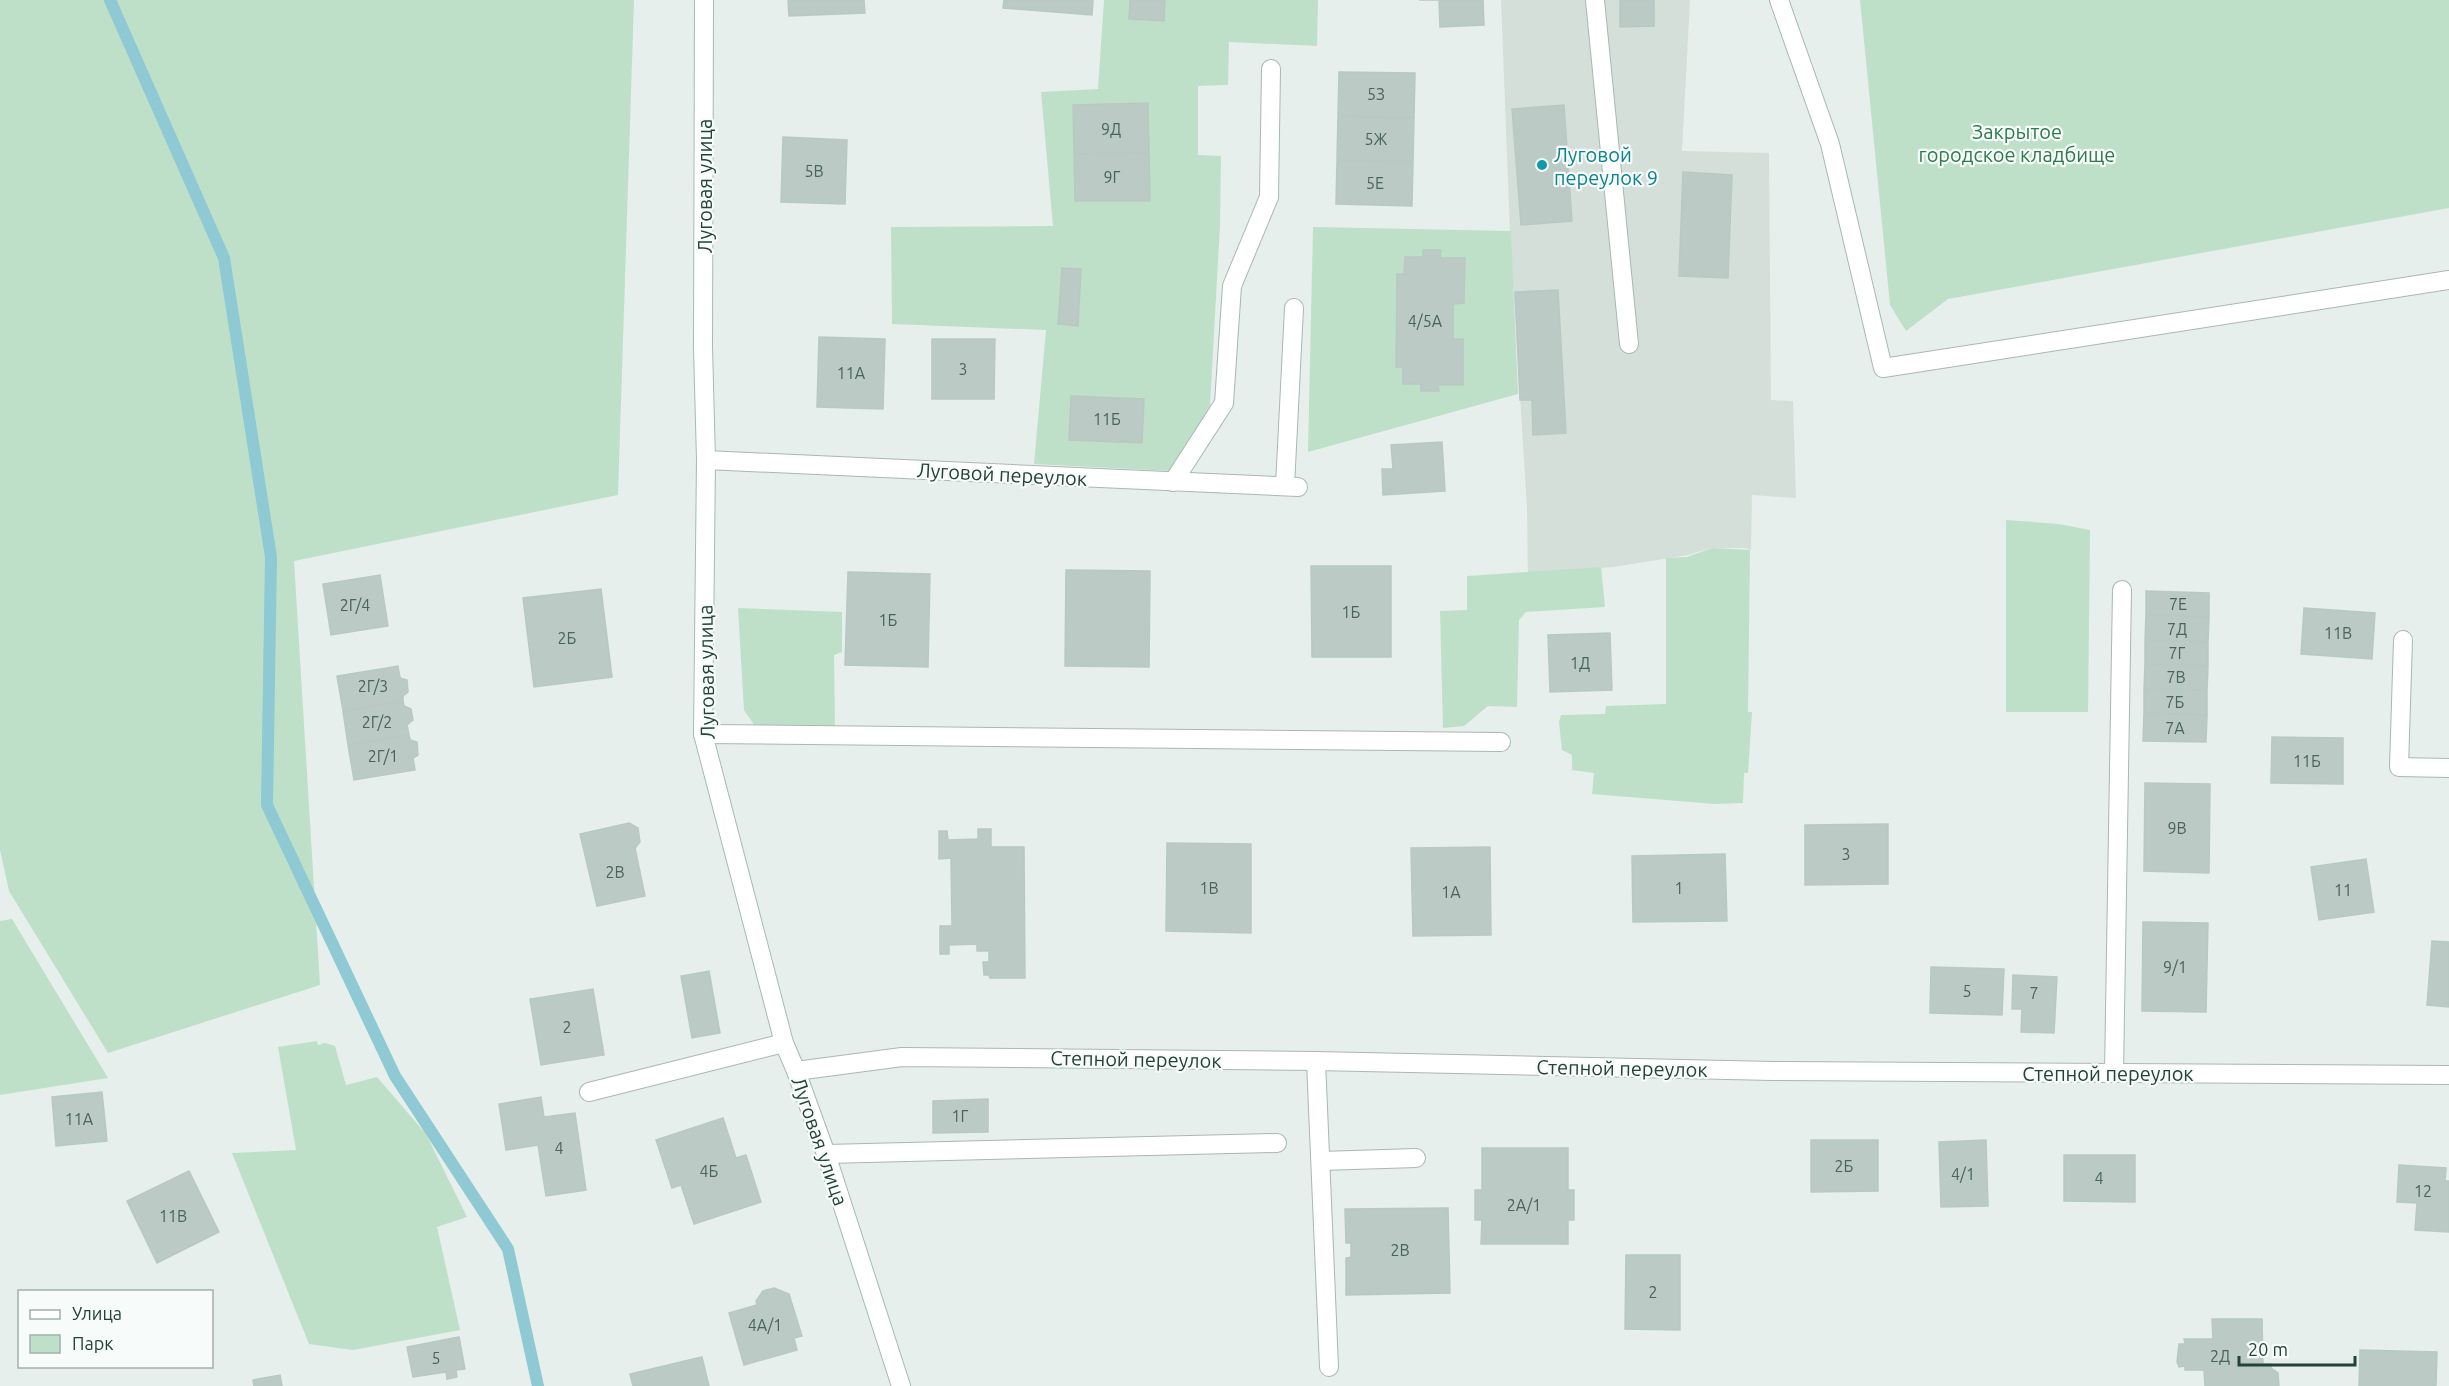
<svg xmlns="http://www.w3.org/2000/svg" width="2449" height="1386" font-family="Ubuntu,sans-serif">
<rect width="100%" height="100%" fill="#e6efeb"/>
<path fill="#d4dfda" d="M1501,0H1690L1682,151L1769,153L1771,400L1793,401L1796,498L1752,495L1751,550L1745,548H1711L1688,555L1613,567L1528,574L1527,509L1510,232Z"/>
<path fill="#bfe0c8" d="M0,0H634L618,495L294,561L320,985L108,1053L9,891L0,850Z
M1104,0H1318L1317,46L1229,42L1228,85L1198,86V155L1221,156L1220,225L1210,406L1172,471L1034,464L1046,330L892,324L891,227L1053,226L1041,92L1098,89Z
M1860,0H2449V208L1948,299L1906,331L1890,305Z
M1313,227L1511,231L1518,394L1308,452Z
M2006,520L2059,524L2090,530L2088,712H2006Z
M1712,548L1750,550L1748,712H1752L1748,773H1744L1743,803L1715,804L1592,794L1594,773L1572,770V755L1562,750L1559,722L1561,715L1605,714L1606,706L1666,704V558L1687,557Z
M1601,567L1605,607L1526,612L1519,620L1517,707L1488,706L1464,726L1443,728L1440,611L1467,610V576Z
M738,608L842,612V652L834,655L835,726H755L744,710Z
M12,919L108,1078L0,1095V921Z
M317,1041L318,1045L325,1043L335,1046L346,1085L377,1077L426,1134L467,1217L437,1227L460,1330L353,1350L309,1344L232,1153L296,1150L278,1047Z"/>
<g fill="none" stroke-linecap="round" stroke-linejoin="round">
<path stroke="#8ec9d4" stroke-width="12" d="M110,0L224,258L271,557L267,805L395,1076L508,1249L538,1386"/>
</g>
<path fill="#bbcac4" stroke="#b8c9c2" stroke-width="1.5" d="M788,0H864L865,13L789,16Z
M1004,0H1093L1092,15L1003,8Z
M1130,0H1165L1164,21L1129,19Z
M1419,0H1483L1484,25L1440,27L1439,0Z
M1620,0H1654V26L1620,27Z
M1339,72L1415,73L1414,118L1338,116Z
M1148,103L1149,153L1074,154L1073,105Z
M1564,105L1572,221L1521,225L1512,109Z
M1338,116L1414,118L1413,162L1337,160Z
M783,137L847,140L845,204L781,202Z
M1149,153L1150,201H1075L1074,154Z
M1337,160L1413,162L1412,206L1336,204Z
M1683,172L1732,175L1728,278L1679,276Z
M1423,250H1441L1440,258H1465L1464,303L1453,304V339H1463V385H1438L1439,391H1421V384H1403V367H1396L1397,274H1404L1405,257H1423Z
M1062,268L1081,269L1078,326L1058,324Z
M1558,290L1566,433L1533,435L1532,400H1520L1515,292Z
M819,337L885,339L883,409L817,407Z
M932,339H995L994,399H932Z
M1071,396L1144,399L1142,443L1069,440Z
M1442,442L1445,491L1383,495L1382,469H1393L1391,445Z
M1311,566H1391V657H1312Z
M1066,570L1150,571L1149,667L1065,666Z
M848,572L930,574L928,667L845,665Z
M380,575L388,626L331,635L323,584Z
M601,589L612,677L534,687L523,598Z
M2146,591L2209,593V617L2146,615Z
M2304,608L2375,613L2372,659L2301,654Z
M2146,615L2209,617L2208,642L2145,640Z
M1610,633L1612,690L1550,692L1548,635Z
M2145,640L2208,642V666L2145,664Z
M2145,664L2208,666L2207,690L2144,689Z
M398,666L400,678L407,680L408,692L403,696V701L343,711L337,676Z
M2144,689L2207,690V715L2144,713Z
M403,701L404,706L411,709L413,720L407,725L409,735L348,745L343,711Z
M2144,713L2207,715L2206,742L2143,741Z
M409,735L410,740L417,742L418,755L413,758L415,770L354,780L348,745Z
M2272,737L2343,738V784L2271,783Z
M2145,783L2210,784L2209,873L2144,871Z
M629,823L638,828L640,842L635,848L645,896L597,906L580,834Z
M1888,824V884L1805,885V825Z
M978,829H991V847H1024L1025,978H990L989,975H984L983,962H989V951H977V944L949,945V954H940V926H952L951,858L939,859V831H947L948,840L978,839Z
M1167,843L1251,844V933L1166,931Z
M1490,847L1491,935L1413,936L1411,848Z
M1725,854L1727,921L1633,922L1632,856Z
M2366,859L2374,912L2319,920L2311,867Z
M2143,922L2208,923L2206,1012L2142,1011Z
M2432,941L2449,942V1007L2427,1005Z
M1931,967L2004,969L2002,1015L1930,1013Z
M709,971L720,1033L692,1038L681,976Z
M2013,975L2057,977L2054,1033L2021,1032L2022,1009H2012Z
M593,989L604,1055L541,1065L530,999Z
M102,1092L107,1141L56,1146L52,1097Z
M541,1097L544,1117L575,1113L586,1190L546,1196L538,1145L506,1150L499,1104Z
M988,1099V1132L933,1133V1101Z
M723,1118L736,1158L746,1155L761,1202L694,1224L681,1185L672,1188L656,1140Z
M1811,1140H1878V1191L1811,1192Z
M1986,1140L1988,1206L1941,1207L1939,1142Z
M1482,1148H1568V1190H1574V1220H1568V1244H1481L1482,1220H1475V1190H1482Z
M2064,1155H2135V1202L2064,1201Z
M2399,1165L2446,1168L2445,1181H2449V1232L2415,1230L2417,1203L2397,1202Z
M189,1171L219,1232L157,1263L127,1201Z
M1448,1208L1450,1293L1346,1295V1258L1351,1257V1243H1346L1345,1209Z
M1626,1255H1680V1330L1625,1329Z
M774,1288L789,1294L802,1336L794,1338L797,1350L744,1365L729,1313L757,1305L756,1301L763,1291Z
M2212,1319H2262L2263,1364H2271V1368L2278,1373L2279,1386H2205L2204,1370H2185V1366L2179,1367L2177,1362L2179,1344H2185L2184,1339H2213Z
M459,1337L465,1369L456,1370L457,1377L447,1379L446,1372L413,1377L407,1347Z
M2360,1350L2437,1352L2436,1386H2359Z
M702,1357L709,1386H633L630,1374Z
M280,1375L282,1386H254L253,1380Z"/>
<g fill="none" stroke-linecap="round" stroke-linejoin="round">
<defs>
<path id="lane" d="M1779,0L1830,144L1883,368L2449,280
M1173,482L1224,403L1232,286L1269,197L1271,69
M1285,486L1294,308
M2403,640L2399,767L2449,768
M1316,1061L1329,1367
M2114,1073L2122,590
M589,1092L784,1043
M826,1154L1277,1143
M1321,1161L1416,1158"/>
<path id="street" d="M1595,0L1629,344
M706,460L1298,487
M703,734L1501,742
M796,1071L902,1057L1316,1061L1773,1071L2449,1075"/>
<path id="secondary" d="M704,0L703,347L706,460L703,734L784,1043L796,1071L826,1154L901,1386"/>
</defs>
<use href="#lane" stroke="#a8b8b2" stroke-width="20"/>
<use href="#street" stroke="#a8b8b2" stroke-width="20"/>
<use href="#secondary" stroke="#a4bbb3" stroke-width="20"/>
<use href="#lane" stroke="#fff" stroke-width="18"/>
<use href="#street" stroke="#fff" stroke-width="18"/>
<use href="#secondary" stroke="#fff" stroke-width="18"/>
</g>
<circle fill="#0f9aa8" stroke="#f7fbf9" stroke-width="2" cx="1542" cy="165" r="6"/>
<g text-anchor="middle" dominant-baseline="central" stroke-width="4.5" stroke-linejoin="round" paint-order="stroke">
<g font-size="16" fill="#4a645c">
<text x="1376" y="94">5З</text>
<text x="1111" y="129">9Д</text>
<text x="1376" y="139">5Ж</text>
<text x="814" y="171">5В</text>
<text x="1112" y="177">9Г</text>
<text x="1375" y="183">5Е</text>
<text x="1425" y="321">4/5А</text>
<text x="963" y="369">3</text>
<text x="851" y="373">11А</text>
<text x="1107" y="419">11Б</text>
<text x="2178" y="604">7Е</text>
<text x="355" y="605">2Г/4</text>
<text x="1351" y="612">1Б</text>
<text x="888" y="620">1Б</text>
<text x="2177" y="629">7Д</text>
<text x="2338" y="633">11В</text>
<text x="567" y="638">2Б</text>
<text x="2177" y="653">7Г</text>
<text x="1580" y="663">1Д</text>
<text x="2176" y="677">7В</text>
<text x="373" y="686">2Г/3</text>
<text x="2175" y="702">7Б</text>
<text x="377" y="722">2Г/2</text>
<text x="2175" y="728">7А</text>
<text x="383" y="756">2Г/1</text>
<text x="2307" y="761">11Б</text>
<text x="2177" y="828">9В</text>
<text x="1846" y="854">3</text>
<text x="615" y="872">2В</text>
<text x="1209" y="888">1В</text>
<text x="1679" y="888">1</text>
<text x="2343" y="890">11</text>
<text x="1451" y="892">1А</text>
<text x="2175" y="967">9/1</text>
<text x="1967" y="991">5</text>
<text x="2034" y="993">7</text>
<text x="567" y="1027">2</text>
<text x="960" y="1116">1Г</text>
<text x="79" y="1119">11А</text>
<text x="559" y="1148">4</text>
<text x="1844" y="1166">2Б</text>
<text x="709" y="1171">4Б</text>
<text x="1963" y="1174">4/1</text>
<text x="2099" y="1178">4</text>
<text x="2423" y="1191">12</text>
<text x="1524" y="1205">2А/1</text>
<text x="173" y="1216">11В</text>
<text x="1400" y="1250">2В</text>
<text x="1653" y="1292">2</text>
<text x="765" y="1325">4А/1</text>
<text x="2220" y="1356">2Д</text>
<text x="436" y="1358">5</text>
</g>
<g font-size="20" fill="#2d7a4b" stroke="#f7fbf9">
<text x="2017" y="131">Закрытое<tspan x="2017" dy="23">городское кладбище</tspan></text>
</g>
<g font-size="20" fill="#0d838f" stroke="#f7fbf9" text-anchor="start">
<text x="1554" y="154">Луговой<tspan x="1554" dy="23">переулок 9</tspan></text>
</g>
<g font-size="20" fill="#24423a" stroke="#f7fbf9">
<text transform="translate(704 186) rotate(-90)">Луговая улица</text>
<text transform="translate(1002 474) rotate(3)">Луговой переулок</text>
<text transform="translate(706 672) rotate(-91)">Луговая улица</text>
<text transform="translate(1136 1059) rotate(1)">Степной переулок</text>
<text transform="translate(1622 1068) rotate(1)">Степной переулок</text>
<text x="2108" y="1073">Степной переулок</text>
<text transform="translate(820 1141) rotate(71)">Луговая улица</text>
</g>
</g>
<rect x="18" y="1290" width="195" height="78" fill="#f7fbf9" stroke="#a3b1ad" stroke-width="1.5"/>
<rect x="30" y="1310" width="30" height="9" fill="#ffffff" stroke="#a3b1ad" stroke-width="1.5"/>
<text x="72" y="1320" font-size="18" fill="#24423a">Улица</text>
<rect x="30" y="1335" width="30" height="18" fill="#bfe0c8" stroke="#a3b1ad" stroke-width="1.5"/>
<text x="72" y="1350" font-size="18" fill="#24423a">Парк</text>
<path d="M2239 1356v9h116v-9" fill="none" stroke="#24423a" stroke-width="3"/>
<text x="2248" y="1356" font-size="18" fill="#24423a" stroke="#f7fbf9" stroke-width="4.5" paint-order="stroke">20 m</text>
</svg>
